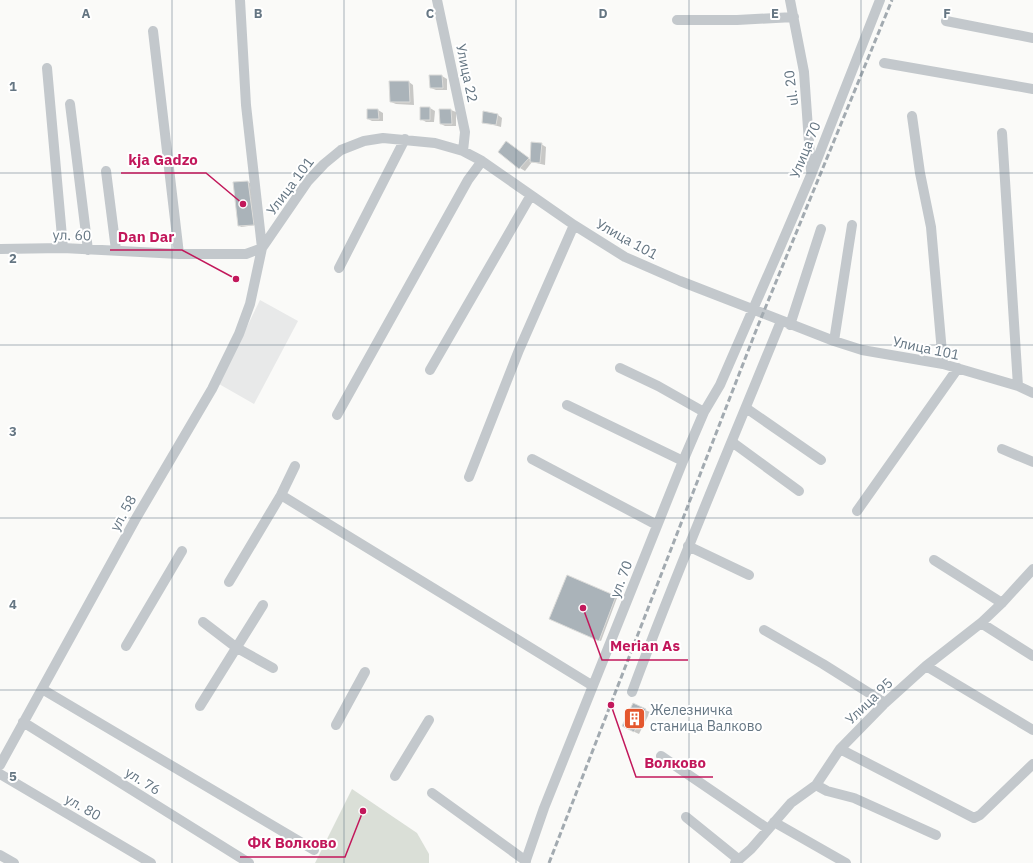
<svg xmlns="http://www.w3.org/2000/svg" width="1033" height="863" font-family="'IBM Plex Sans',sans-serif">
<rect width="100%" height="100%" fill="#fafaf8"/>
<path fill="#e8e9e9" d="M260,300L298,321L254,404L219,384Z"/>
<path fill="#dadfd7" d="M352,789L417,833L429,854V863H315Z"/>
<path fill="#0003" d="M430,76H442L447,79V90H436L431,88Z
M409,82L413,85L414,105L396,104L391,102Z
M430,108L435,111L434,122H426L421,119Z
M368,110H378L383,113V121H372L368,119Z
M451,110L456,112V126H445L441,124Z
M498,115L502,118L501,127L483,122Z
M507,142L531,160L541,144L546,147L545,165L532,162L525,171L520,168Z
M248,182L250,183L256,225L241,227L239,225Z
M615,597L617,598L601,641L552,620Z
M645,710L650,712L639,734L628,729Z"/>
<path fill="#aab3b9" stroke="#dcdcda" d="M429,75H442L443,88H430Z
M389,81H409L410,102H390Z
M420,107H430V120H420Z
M367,109H378L379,119H367Z
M439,109H451L452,124H440Z
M483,111L498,114L496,125L482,123Z
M506,141L529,158L519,169L498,152Z
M531,142L542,143L540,163L530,162Z
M248,181L254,225L238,226L233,182Z
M567,575L616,596L599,641L549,619Z
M633,703L646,709L634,732L622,726Z"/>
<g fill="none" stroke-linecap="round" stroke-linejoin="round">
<path stroke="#c3c8cc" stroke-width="10" d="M437,0L465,132L463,151
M790,0L804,72L811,171
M677,20H737L794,17
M946,21L1033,38
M153,31L179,254
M884,63L1033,89
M47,68L63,248
M70,104L88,250
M912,116L920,173L931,227L943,364
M1002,133L1018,386
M106,171L116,250
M0,249L63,248L179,254H246L262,248L308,181L324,164L341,150L364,141L383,138L435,143L463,151L482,161L574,225L625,257L680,281L834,341L862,350L943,364L1018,386L1033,393
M339,268L405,139
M790,325L821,229
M834,341L852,225
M620,368L658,386L704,412
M430,370L531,195
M567,405L683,461
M746,408L821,460
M337,415L468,180L482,161
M732,442L799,491
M1002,449L1033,462
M532,459L657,525
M469,477L519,350L574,225
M281,495L593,686
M857,511L958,368
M688,546L749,575
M934,560L1002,603
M229,582L281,495L295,466
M203,622L237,648L273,668
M981,623L1033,656
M764,630L823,664L885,703
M126,646L182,551
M926,666L1033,730
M42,689L314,850
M632,692C678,567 731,445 781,321
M200,706L263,605
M23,722L249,863
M336,725L365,672
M840,749L974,818L980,815L1033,764
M661,756L768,829
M0,765L135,520L212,389L239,334L250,304L262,248L246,105L240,0
M0,774L151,863
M395,776L429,720
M816,785L827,791L854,798L936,835
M432,793L526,861
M686,817L738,859
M774,822L846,863
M0,855L14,863
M525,863L544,808L683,461L704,412L720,385L778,252L811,175L880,0
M735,863L751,849L791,803L816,785L840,749L885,703L926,666L981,623L1002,603L1033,569"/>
<path stroke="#a2aab0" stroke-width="3" stroke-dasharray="6 3" stroke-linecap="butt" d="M549,863L757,328L892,0"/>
</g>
<path fill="none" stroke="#657683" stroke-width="1" stroke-opacity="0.55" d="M172,0V863M344,0V863M516,0V863M689,0V863M861,0V863M0,173H1033M0,345H1033M0,518H1033M0,690H1033"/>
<defs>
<symbol id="building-square" viewBox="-11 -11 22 22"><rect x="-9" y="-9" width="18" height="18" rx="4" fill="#e4572e" stroke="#fff"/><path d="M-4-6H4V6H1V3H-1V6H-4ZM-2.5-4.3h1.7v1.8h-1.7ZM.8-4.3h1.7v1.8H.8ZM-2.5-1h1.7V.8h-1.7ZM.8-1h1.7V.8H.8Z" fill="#fff"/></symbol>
</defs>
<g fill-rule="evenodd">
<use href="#building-square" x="622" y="706" width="25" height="25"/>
</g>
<g text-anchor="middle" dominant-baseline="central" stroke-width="4" stroke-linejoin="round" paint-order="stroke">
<g font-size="14" fill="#657683" stroke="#fff">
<text transform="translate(467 73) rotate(78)">Улица 22</text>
<text transform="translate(791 88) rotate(-97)">ul. 20</text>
<text transform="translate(805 150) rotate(-68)">Улица 70</text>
<text transform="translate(290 186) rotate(-53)">Улица 101</text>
<text transform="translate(72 235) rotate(1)">ул. 60</text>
<text transform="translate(627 239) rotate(29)">Улица 101</text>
<text transform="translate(926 348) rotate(12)">Улица 101</text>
<text transform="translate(123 513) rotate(-61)">ул. 58</text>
<text transform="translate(621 579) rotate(-69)">ул. 70</text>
<text transform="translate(869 701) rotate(-44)">Улица 95</text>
<text transform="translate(143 781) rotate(32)">ул. 76</text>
<text transform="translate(83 807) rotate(30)">ул. 80</text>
</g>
<g font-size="14" fill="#657683" stroke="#fff" text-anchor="start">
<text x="650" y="710">Железничка<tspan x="650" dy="16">станица Валково</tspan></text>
</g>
</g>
<g font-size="13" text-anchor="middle" font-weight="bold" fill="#657683" stroke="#fff" stroke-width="4" stroke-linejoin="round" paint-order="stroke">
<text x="86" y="18">A</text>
<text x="258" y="18">B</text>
<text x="430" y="18">C</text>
<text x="603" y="18">D</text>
<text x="775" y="18">E</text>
<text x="947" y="18">F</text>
<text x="13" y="91">1</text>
<text x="13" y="263">2</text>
<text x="13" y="436">3</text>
<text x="13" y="609">4</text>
<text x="13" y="781">5</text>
</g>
<path fill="none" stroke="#c2185b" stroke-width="1.5" d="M243 204L206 173H121M236 279L182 250H110M583 608L602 660H688M611 705L636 777H713M363 811L345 857H240"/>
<g fill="#c2185b" stroke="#fff" stroke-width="1.5">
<circle cx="243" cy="204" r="4"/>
<circle cx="236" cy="279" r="4"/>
<circle cx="583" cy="608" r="4"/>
<circle cx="611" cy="705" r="4"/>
<circle cx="363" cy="811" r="4"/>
</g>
<g font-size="15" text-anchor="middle" font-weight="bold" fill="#c2185b" stroke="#fff" stroke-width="4" stroke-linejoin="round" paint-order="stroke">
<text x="163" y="165">kja Gadzo</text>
<text x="146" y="242">Dan Dar</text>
<text x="645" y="651">Merian As</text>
<text x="675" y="768">Волково</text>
<text x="292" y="848">ФК Волково</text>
</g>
</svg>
